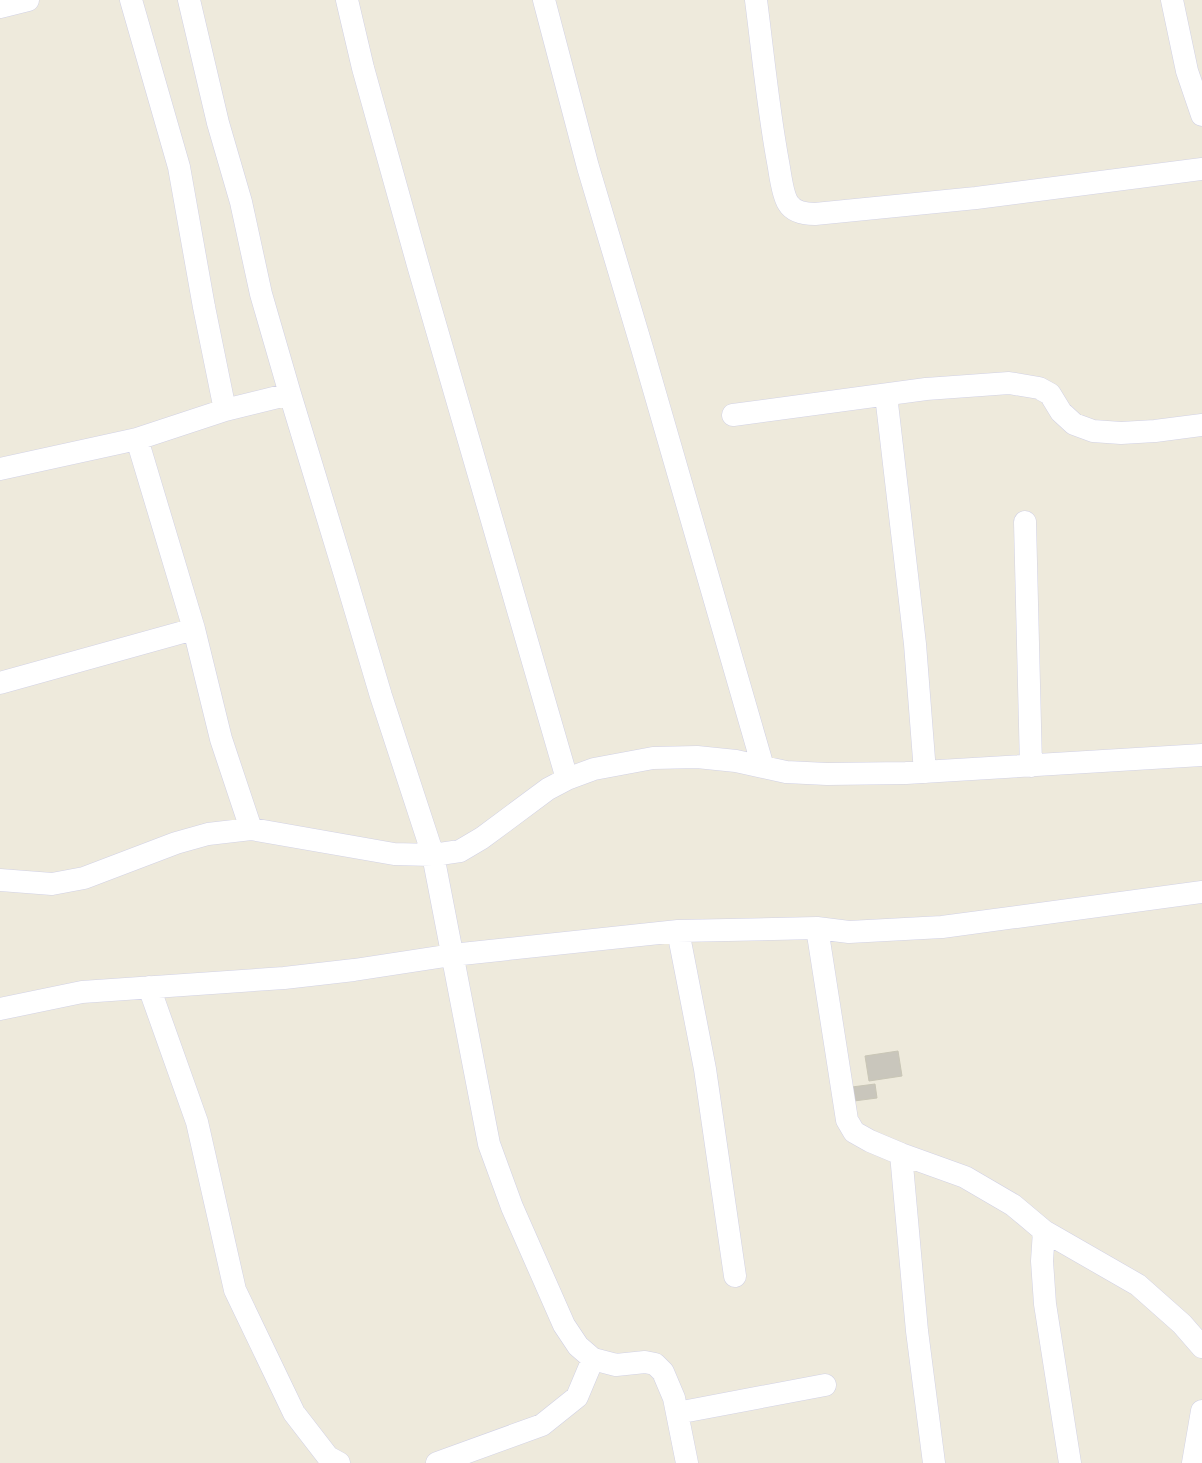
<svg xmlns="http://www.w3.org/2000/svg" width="1202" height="1463" font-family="'IBM Plex Sans',sans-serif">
<rect width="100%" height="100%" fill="#eeeadc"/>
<path fill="#c9c6bc" stroke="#c9c6b6" d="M898,1051L902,1076L869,1081L865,1056Z
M875,1084L877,1098L854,1101L852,1087Z"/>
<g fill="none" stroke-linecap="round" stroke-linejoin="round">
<defs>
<path id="minor" d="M131,0L179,167L204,307L225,410
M189,0L218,123L241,202L261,294L290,394L345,575L381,696L433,855L489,1144L512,1207L564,1325L578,1346L593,1359L616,1365L645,1362L655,1364L663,1372L674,1398L687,1463
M347,0L363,68L418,265L567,779
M544,0L588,167L642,348L763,767
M756,0C763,54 768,108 778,162C780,172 782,194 788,203C794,213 806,214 815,214L976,198L1202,169
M1172,0L1187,71L1202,115
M0,7L28,0
M886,395L915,644L925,772
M733,415L926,389L1009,383L1039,388L1050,394L1061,412L1074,424L1093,431L1121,433L1155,431L1202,425
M137,439L194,629L221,739L251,829
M0,469L137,439L225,410L290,394
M1025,522L1031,766
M0,683L194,629
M0,880L52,884L84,878L176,843L208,834L251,829L394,854L433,855L460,851L482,838L548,789L567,779L594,769L653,758L697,757L736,761L786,772L827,774L906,773L1202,755
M817,928L847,1120L854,1132L870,1141L901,1154L965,1177L1013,1205L1044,1231L1138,1285L1182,1324L1202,1347
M678,931L705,1069L735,1276
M149,987L197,1122L235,1290L294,1413L328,1457L339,1463
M0,1009L82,992L284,978L354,970L452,955L678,931L817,928L849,932L942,927L1202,892
M901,1154L917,1331L934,1463
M1044,1231L1042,1261L1045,1304L1070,1463
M677,1413L825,1385
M437,1463L542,1425L577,1397L593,1359
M1193,1463L1202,1411"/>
</defs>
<use href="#minor" stroke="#d2d2e5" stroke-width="23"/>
<use href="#minor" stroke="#fff" stroke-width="22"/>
</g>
</svg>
